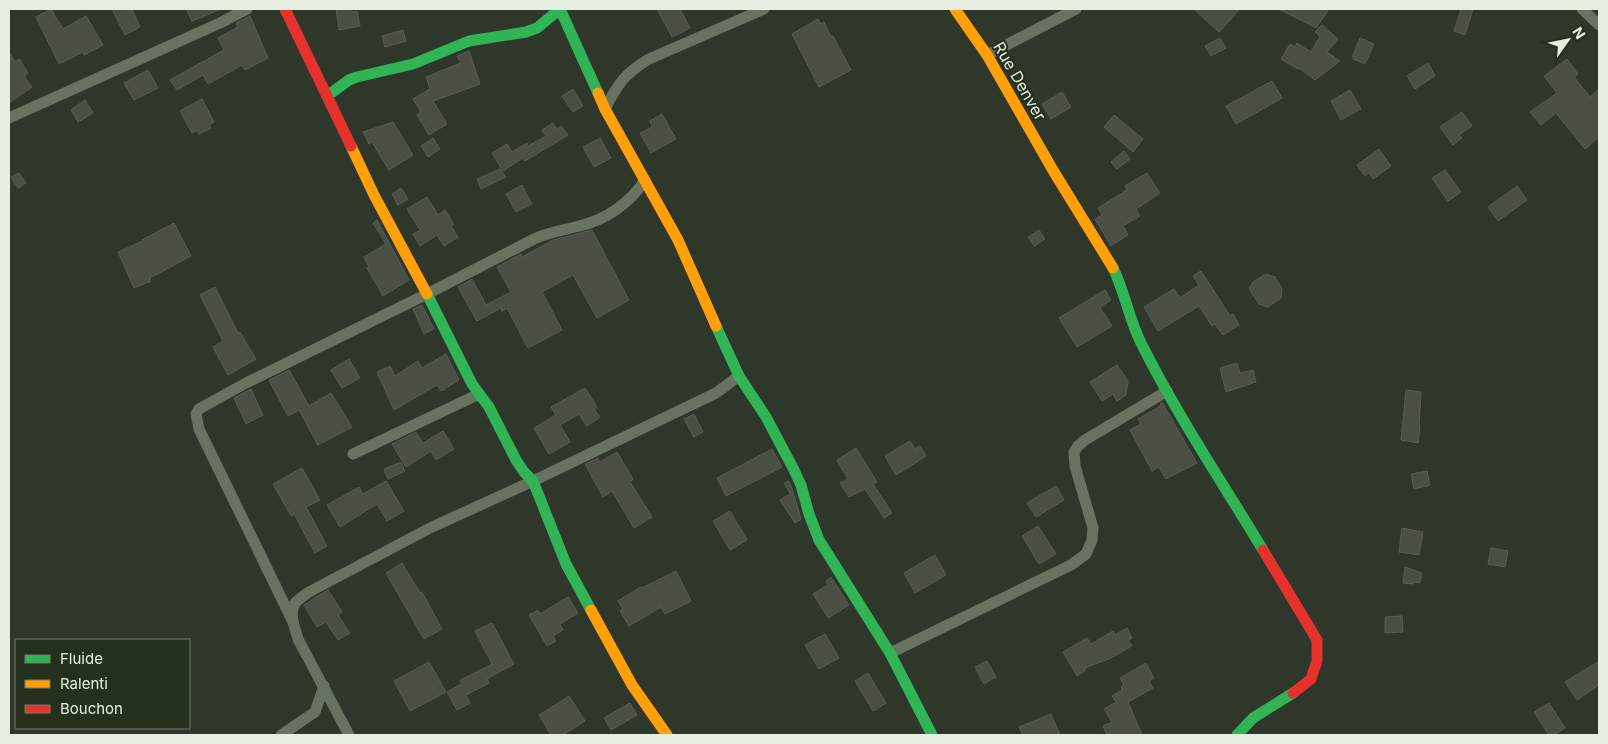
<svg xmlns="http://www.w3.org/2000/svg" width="1608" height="744" font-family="Inter,sans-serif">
<rect width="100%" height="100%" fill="#2f362a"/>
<path fill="#494f44" stroke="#585e54" d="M51,9L63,29L86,16L103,45L84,55L83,52L59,64L36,17Z
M112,9H132L140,27L125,35Z
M186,9H221L192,21Z
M336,9H350L351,12L357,11L360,26L339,30Z
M657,9H680L690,28L672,37Z
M1194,9H1240L1219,32Z
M1279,9H1329L1316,28Z
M1461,9H1473L1465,35L1454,31Z
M250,16L268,58L245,70L242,65L208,84L203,75L177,90L170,80L224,50L218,38L238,27L236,23Z
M818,19L821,24L824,22L831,37L833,36L851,70L819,87L792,34Z
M1322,25L1338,39L1327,52L1340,61L1315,80L1299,68L1298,69L1281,59L1290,44L1295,47L1297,43L1311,52L1320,36L1315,32Z
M403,30L406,41L385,47L382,36Z
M1220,38L1226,48L1211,56L1205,46Z
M1360,38L1374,44L1365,64L1353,59V55Z
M469,51L480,84L433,101L447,124L429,135L417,115L421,112L413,99L430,89L426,77L461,63L457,56Z
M9,52L15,62L19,59L28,73L24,76L32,87L9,103Z
M1567,59L1578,74L1574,77L1590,97L1599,89V137L1585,149L1556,113L1541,125L1530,112L1557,93L1544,76Z
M1428,63L1435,76L1415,89L1407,76Z
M148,70L158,88L134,100L124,83Z
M1272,81L1282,98L1236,124L1226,106Z
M573,89L583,106L573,112L562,96Z
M1350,90L1361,109L1341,120L1331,101Z
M1062,92L1071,107L1051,119L1042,104Z
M202,99L214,122L209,125L211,128L199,134L197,130L192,133L180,111Z
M85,100L93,113L78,122L71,110Z
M1462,112L1472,126L1459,135L1462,138L1453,145L1440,127Z
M662,114L676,139L651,153L640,133L652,127L650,121Z
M1114,115L1143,139L1133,152L1104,127Z
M393,122L413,155L389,170L372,142L369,144L363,132Z
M553,123L557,129L561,126L568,135L525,161L523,158L503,171L492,153L507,144L512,152L527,143L528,146L546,136L542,130Z
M433,138L440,149L428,157L421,146Z
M600,138L611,158L594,167L583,147Z
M1379,149L1391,166L1373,179L1369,173L1365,176L1357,165Z
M1124,151L1130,159L1117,169L1111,162Z
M500,169L506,177L481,189L477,179Z
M1445,170L1461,192L1448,201L1432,178Z
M19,173L26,183L18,188L11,177Z
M1147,173L1160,193L1136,209L1140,216L1123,226L1128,235L1111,246L1095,219L1102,215L1098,208L1127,190L1125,186Z
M522,185L532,204L516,212L506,194Z
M1517,186L1527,200L1498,221L1488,207Z
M401,188L408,199L398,205L392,194Z
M427,197L438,215L445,210L454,225L451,226L458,237L444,246L437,235L420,246L413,234L420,230L407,209Z
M377,220L409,280L383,296L367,268L369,267L364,257L386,244L373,223Z
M174,223L191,256L150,278L151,281L134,288L118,252L143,241L142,240Z
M592,230L629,300L597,318L573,275L542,292L562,330L528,348L507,308L502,311L501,308L477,321L458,287L472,279L486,305L511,292L497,267L521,254L522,257L553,240Z
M1039,230L1045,239L1034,246L1028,237Z
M1201,271L1230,316L1233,314L1239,325L1223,335L1215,324L1212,326L1199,306L1158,331L1144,307L1174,289L1180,298L1199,285L1193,276Z
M1266,274L1275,277L1282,289L1281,298L1268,307L1259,304L1249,289L1253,282Z
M215,287L238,333L240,332L256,359L228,375L213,347L223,341L200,295Z
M1105,290L1111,300L1100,307L1112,326L1077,347L1059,318Z
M422,305L434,329L424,334L413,309Z
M446,354L459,380L441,391L437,385L394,410L377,372L390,366L395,376L418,361L422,368Z
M349,359L360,378L342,388L331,370Z
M1237,363L1240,373L1253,370L1256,382L1226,392L1220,368Z
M1117,365L1128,381L1126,395L1117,401L1113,394L1102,401L1090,382Z
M289,370L309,406L331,393L352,427L318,445L299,410L288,416L269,380Z
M585,388L597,407L594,409L600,417L587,426L579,414L560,425L570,442L549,454L534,428L556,415L551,407Z
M251,389L263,415L246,424L234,398Z
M1406,390L1421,392L1419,426H1420L1418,443L1401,440Z
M1162,402L1197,463L1166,479L1159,467L1152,471L1130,430L1141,424L1138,419L1159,407Z
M694,414L703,432L694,437L684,419Z
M443,431L454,449L436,460L431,451L406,467L392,444L416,432L423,443Z
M910,441L915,449L920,446L926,456L896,475L885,456Z
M856,448L877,482L873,484L892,513L884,518L865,489L849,497L840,483L848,479L837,460Z
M772,449L782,467L726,496L717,478Z
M617,452L633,479L630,482L652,517L634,528L612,491L603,497L585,464L598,458L600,462Z
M401,462L405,471L388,479L384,469Z
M302,468L320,500L306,507L327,546L315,553L294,514L291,516L273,484Z
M1427,471L1430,485L1414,489L1411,474Z
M386,481L404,511L387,521L377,504L340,527L327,505L359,487L363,494Z
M789,481L793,491L790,493L784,483Z
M1056,486L1064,500L1036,517L1027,503Z
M793,492L801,519L795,523L780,500Z
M730,511L747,540L730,550L713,521Z
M1038,526L1056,554L1039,564L1022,536Z
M1402,528L1423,532L1419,555L1399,552Z
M1491,548L1508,551L1505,567L1488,564Z
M935,555L946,575L915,593L904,573Z
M402,563L420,593L422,592L442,629L424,639L386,573Z
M1405,567L1422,573L1420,583L1413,582V584L1403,583Z
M676,571L691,601L665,614L661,607L629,626L620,611L623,609L618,601L641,587L642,588Z
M831,577L849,605L828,618L813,594L828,585L826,581Z
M328,590L342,612L338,615L350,633L338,640L326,622L317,627L304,605Z
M568,597L578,613L560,624L563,630L553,636L556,641L547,646L529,615L538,610L540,614Z
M1402,616L1403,632L1385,633V617Z
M492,623L514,664L487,679L489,683L466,695L470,703L457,710L447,692L462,684L460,680L492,664L475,631Z
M1127,628L1132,638L1128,640L1132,646L1111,658L1085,668V671L1077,676L1063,652L1087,638L1091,644L1113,631L1115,635Z
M825,634L839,658L819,669L805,645Z
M987,661L996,677L984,684L975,667Z
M1599,661V685L1577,700L1565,682Z
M429,662L446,692L410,711L394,681Z
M1146,663L1154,678L1149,681L1153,688L1128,702L1142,735H1107L1103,726L1112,722L1104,709L1116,702L1112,696L1122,690L1121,687L1124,685L1120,678Z
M868,673L886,703L873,711L855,681Z
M569,696L585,721L563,735H551L539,715Z
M630,703L637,715L611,730L604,718Z
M1549,703L1565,728L1554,735H1549L1534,712Z
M1051,714L1060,735H1023L1019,727Z"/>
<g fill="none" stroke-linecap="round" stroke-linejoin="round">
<path stroke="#687261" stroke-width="11" d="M1582,9L1599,25
M987,55L1076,9
M605,109C617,85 625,73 649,59L764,9
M9,118L220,23L247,9
M353,454L479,394
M293,622L199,429L196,414L199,409L246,383L427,294L534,239C549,232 564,230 579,226C606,220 630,203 645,180
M890,653L1071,565L1086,554L1092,540L1093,528L1075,466L1074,452L1078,446L1085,440L1167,391
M281,735L315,712L324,686
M349,735L298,639C295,628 288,612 296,602C299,599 305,595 309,592L430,528L533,481L716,393L739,376"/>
<path stroke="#30b455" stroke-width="11" d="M327,96L349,80L357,77L413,64L469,41L526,32L537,28L560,9L598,93
M1113,268C1125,292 1129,320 1141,343C1177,415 1222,482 1263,550
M427,294L472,384L489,407L516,460L524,472L533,481L566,564L591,610
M716,326L739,376L766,417L793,468L801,485L809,514L819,540L890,653L932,735
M1237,735L1253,718L1293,693"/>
<path stroke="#ff9f0a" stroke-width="11" d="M955,9L987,55L1054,172L1113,268
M598,93L605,109L678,240L716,326
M351,146L374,195L427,294
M591,610L632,685L667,735"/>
<path stroke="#e5322d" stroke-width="11" d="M285,9L351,146
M1263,550L1317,640V661L1311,679L1293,693"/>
</g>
<g text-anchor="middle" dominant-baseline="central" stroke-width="4" stroke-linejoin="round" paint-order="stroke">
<g font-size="16" fill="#e6eee1" stroke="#24301c">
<text transform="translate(1020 81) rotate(60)">Rue Denver</text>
</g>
</g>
<rect width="1608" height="744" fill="none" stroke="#e6eee1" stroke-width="20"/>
<rect x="15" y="639" width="175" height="90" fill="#24301c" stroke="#727c6b"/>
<rect x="25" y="655" width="25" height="8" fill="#30b455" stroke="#727c6b"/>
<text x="60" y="664" font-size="15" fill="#e6eee1">Fluide</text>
<rect x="25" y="680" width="25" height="8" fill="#ff9f0a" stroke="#727c6b"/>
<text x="60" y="689" font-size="15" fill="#e6eee1">Ralenti</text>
<rect x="25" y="705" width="25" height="8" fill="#e5322d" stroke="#727c6b"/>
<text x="60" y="714" font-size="15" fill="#e6eee1">Bouchon</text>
<g transform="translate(1568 40) rotate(57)" stroke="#24301c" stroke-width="4" paint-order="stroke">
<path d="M0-4L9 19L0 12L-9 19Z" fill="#e6eee1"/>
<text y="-8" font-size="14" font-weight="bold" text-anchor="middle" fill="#e6eee1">N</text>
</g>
</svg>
